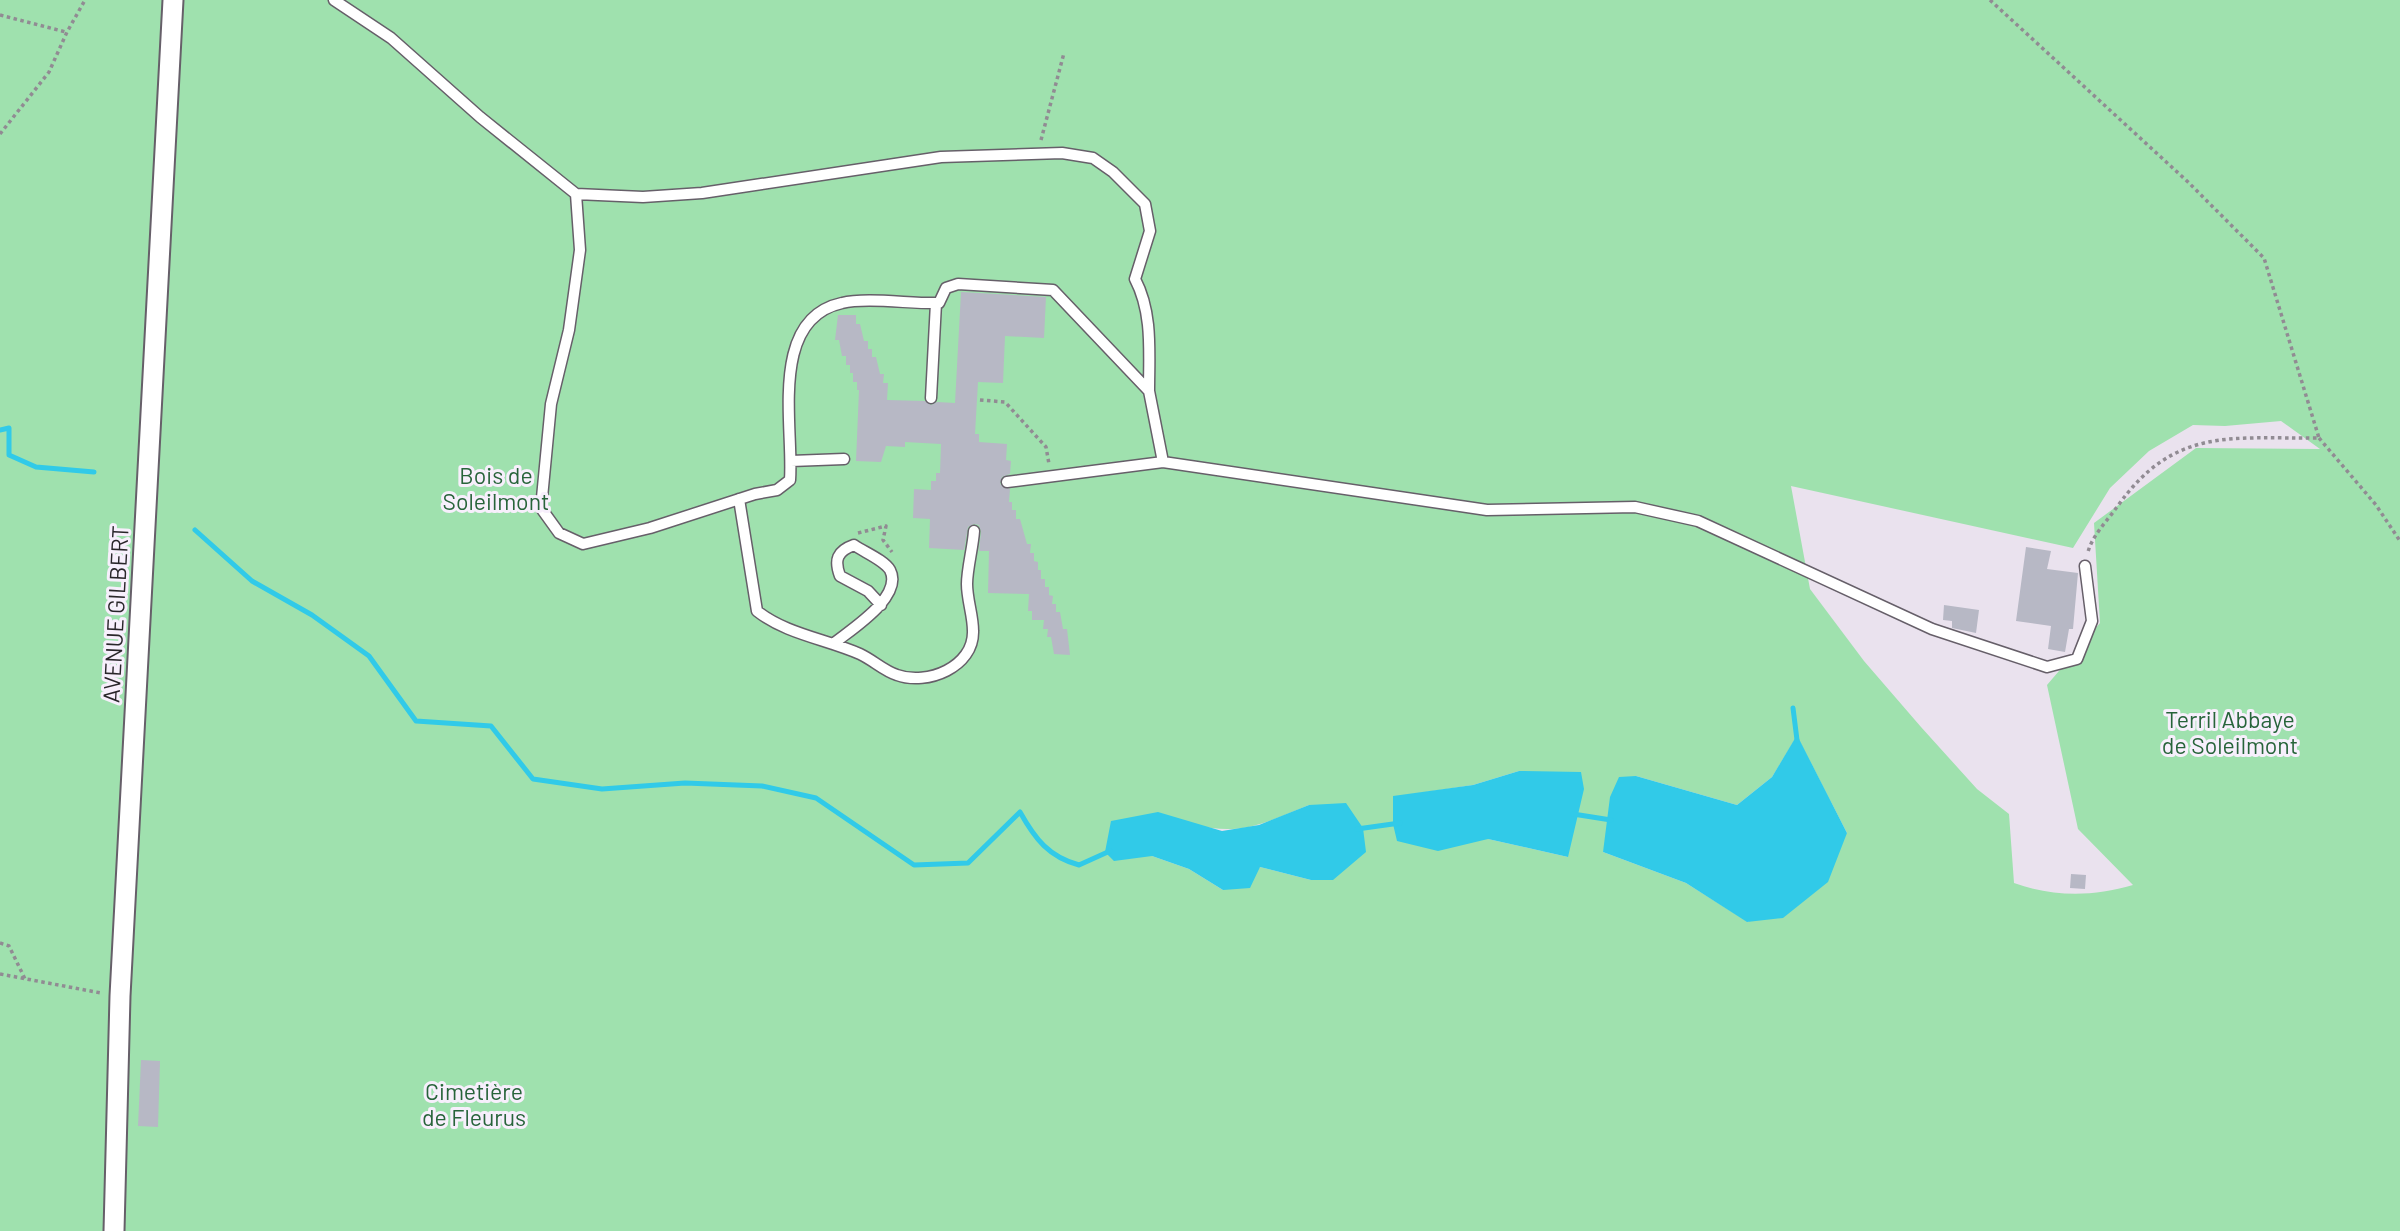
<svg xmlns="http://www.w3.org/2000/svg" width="2400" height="1231" font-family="Barlow,sans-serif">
<rect width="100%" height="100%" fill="#eae2ee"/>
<path fill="#9fe1ae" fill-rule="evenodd" d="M0,0H2400V1231H0ZM2281,421L2320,449L2196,448L2094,523L2100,623L2047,685L2078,829L2133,885C2092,897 2054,897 2014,883L2009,814L1977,789L1921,727L1864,661L1810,589L1791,486L2073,548L2110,488L2149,451L2193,425L2225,426ZM1797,736L1847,833L1748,922L1686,883L1603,852L1636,776L1737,805L1772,777ZM1519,771L1568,857L1488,839L1393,797L1473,785ZM1309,805L1311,880L1260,867L1223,890L1189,869L1152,856L1194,825C1243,836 1264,823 1309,805Z"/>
<path fill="#31cae8" d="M1797,735L1847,833L1828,882L1783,918L1747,922L1686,883L1603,852L1610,797L1619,777L1636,776L1737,805L1772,777Z
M1519,771L1581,772L1584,789L1568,857L1488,839L1438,851L1397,841L1393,824V796L1473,785Z
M1346,803L1363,828L1366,852L1333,880H1311L1260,867L1250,888L1223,890L1189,869L1152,856L1114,861L1105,852L1111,821L1158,812L1222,831L1259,825L1309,805Z"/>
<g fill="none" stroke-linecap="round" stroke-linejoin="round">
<path stroke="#31cae8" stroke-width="5" d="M0,430L9,428V455L36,467L94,472
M195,530L252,581L312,615L369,656L416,721L491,726L533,779L602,789L685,783L762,786L816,798L914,865L968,863L1020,812C1035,839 1049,857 1079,865L1110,851
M1793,708L1797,740
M1573,814L1611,820
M1357,829L1400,823"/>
</g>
<path fill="#b7b8c5" d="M961,292L1046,297L1044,338L1005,336L1003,383L978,382L975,434H979V442L1007,444L1006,460L1011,461L1010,474L1002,477L1000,484L1010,489L1009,502H1012V510H1016V519H1020L1027,544H1031L1030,553H1034V561L1038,562V570H1041V579H1045V587H1049V595L1053,596L1052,604H1056V612H1060L1063,629H1067L1070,655L1054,654L1051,637H1047L1048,629H1043L1044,620H1032V611H1028L1029,594L988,593L989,551H979L981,532L979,525L974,524L968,527L964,550L929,548L930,519L913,518L914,489L931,490V481H936V473H940L941,444L905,442V447L886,446L881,462L856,461L859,390H857V382H853V373H850V365H846V356H842L839,340H835L838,315H856V324H860L864,341H868V349H872V357H876L880,374H884L883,383H888L887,400L925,401L931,405L937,402L955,403Z
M2026,547L2051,551L2047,569L2078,573L2073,629H2069L2065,652L2048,649L2051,626L2016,621Z
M1944,605L1979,610L1976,633L1952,628V621L1943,620Z
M2071,874L2086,875L2085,889L2070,888Z
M141,1060L160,1061L158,1127L138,1126Z"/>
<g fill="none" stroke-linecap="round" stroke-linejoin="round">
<defs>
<path id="service" d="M334,0L391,38L480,117L576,194L643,197L702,193L941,157L1062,153L1093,158L1113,172L1145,204L1150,231L1135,279C1153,313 1149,353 1149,391
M576,194L580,250L569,330L551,404L541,508L559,533L583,544L650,528L755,494L777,490L790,480C794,427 768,319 842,303C866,297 912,304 939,303L946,288L958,284L1053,290L1149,391L1163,462
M931,398L936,303
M791,461L844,459
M1007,482L1163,462L1487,510L1635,507L1698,521L1932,629L2047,667L2077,659L2092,621L2085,566
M739,499L757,611C786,634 826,639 860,654C873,660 884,671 897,675C927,686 974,667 973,631C973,615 967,600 967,584C967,569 973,547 974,531
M833,644C850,630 904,597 890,570C884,560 864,552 854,545C837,551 834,560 840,576L868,591L881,605"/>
<path id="minor" d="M114,1231L120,996L173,0"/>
</defs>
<use href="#service" stroke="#665f69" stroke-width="13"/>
<use href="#minor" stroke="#665f69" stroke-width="23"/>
<path stroke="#918b93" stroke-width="3.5" stroke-dasharray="3.5 3.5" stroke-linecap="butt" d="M1990,0L2188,182L2264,258L2319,438C2231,439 2174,426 2117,507C2107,521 2092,536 2088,552
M0,15L66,32
M0,134L49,72L67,32L85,0
M1041,140L1064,53
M980,400L1005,402L1046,447L1049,464
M2319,438L2376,505L2400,541
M858,533L886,526L883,540L892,552
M0,943L9,946L26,981
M0,974L101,993"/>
<use href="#service" stroke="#fff" stroke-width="10"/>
<use href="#minor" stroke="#fff" stroke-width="19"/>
</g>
<g text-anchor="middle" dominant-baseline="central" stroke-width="6" stroke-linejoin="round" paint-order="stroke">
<g font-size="23" fill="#27643a" stroke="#f7effc">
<text x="496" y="475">Bois de<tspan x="496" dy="26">Soleilmont</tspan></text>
<text x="2230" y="719">Terril Abbaye<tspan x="2230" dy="26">de Soleilmont</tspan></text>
<text x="474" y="1091">Cimetière<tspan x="474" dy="26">de Fleurus</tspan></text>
</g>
<g font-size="23" fill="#29262a" stroke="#f7effc">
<text transform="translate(115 614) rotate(-87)">AVENUE GILBERT</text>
</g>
</g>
</svg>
